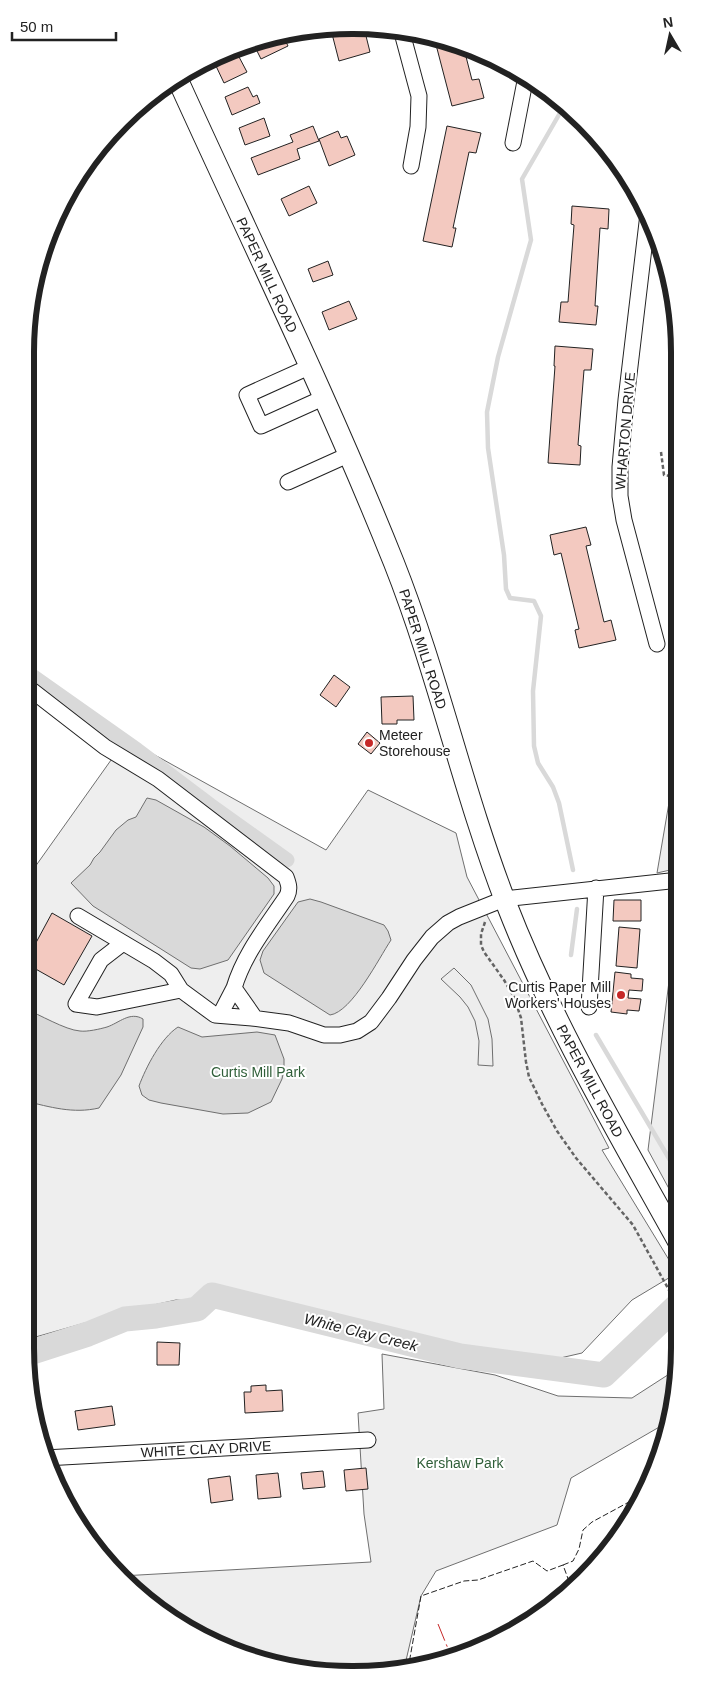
<svg xmlns="http://www.w3.org/2000/svg" width="705" height="1700" font-family="Arial,sans-serif">
<rect width="100%" height="100%" fill="#fff"/>
<path fill="#eee" stroke="#6f6f6f" d="M126,739L326,850L368,790L456,833L467,877L609,1148L602,1150L677,1273L632,1300L582,1353L521,1367L326,1318L279,1309L224,1303L176,1300L127,1311L25,1340V881Z
M678,750L679,868L657,873Z
M679,901L680,1209L648,1150Z
M382,1354L495,1375L558,1396L632,1398L677,1369L668,1422L571,1478L557,1525L436,1571L421,1596L404,1669L309,1672L189,1631L121,1576L371,1562L364,1514L358,1413L384,1409Z"/>
<path fill="#ededed" stroke="#6f6f6f" d="M454,968L471,985L488,1019L492,1039L493,1066L478,1065L479,1041L475,1021L468,1007L460,997L441,979Z"/>
<path fill="#d9d9d9" stroke="#6f6f6f" d="M147,798L156,800L204,827L230,846L268,878L274,886V894L228,960L200,969L191,968L93,906L71,883L90,865L94,858L100,852L116,830L128,820L136,817Z
M310,899L321,902L384,925L388,931L391,940C379,958 352,1012 330,1015L264,973L260,960L263,951L298,902Z
M25,1009C39,1014 65,1030 80,1031C87,1032 100,1029 107,1027C119,1023 130,1011 143,1019V1027L121,1075L99,1108C73,1114 50,1107 25,1101Z
M178,1027L202,1037L257,1032L275,1035L284,1059V1070L282,1079L271,1102L248,1113L223,1114L161,1103L149,1100L142,1095L139,1086C146,1067 161,1038 178,1027Z"/>
<g fill="none" stroke-linecap="round" stroke-linejoin="round">
<path stroke="#d9d9d9" stroke-width="4.5" d="M564,106L522,179L531,240L498,357L487,412L488,448L504,555L506,589L510,598L534,601L541,616L533,691L534,746L538,763L553,787L559,803L573,870
M571,955L577,909
M596,1035L680,1177"/>
<path stroke="#d9d9d9" stroke-width="15" d="M25,671L137,750L210,805L287,860"/>
<path stroke="#d9d9d9" stroke-width="25" d="M26,1354L88,1334L125,1319L156,1316L197,1309L212,1295L460,1356L604,1375L680,1303"/>
</g>
<path fill="#f3c9c0" stroke="#222" d="M330,26L357,27L359,34L365,32L370,52L339,61Z
M282,34L288,46L261,59L255,47Z
M434,37L463,45L472,80L479,79L484,98L452,106Z
M238,55L247,72L224,83L216,66Z
M248,87L253,97L257,95L260,103L232,115L225,97Z
M264,118L270,136L245,145L239,128Z
M313,126L319,141L297,149L300,159L258,175L251,158L293,142L290,135Z
M447,126L481,133L476,153L469,152L453,228H456L452,247L423,241Z
M338,131L341,138L347,136L355,155L329,166L319,139Z
M309,186L317,203L289,216L281,199Z
M572,206L609,209L608,229L600,228L595,306H598L596,325L559,322L561,302H568L574,225L571,224Z
M328,261L333,275L313,282L308,269Z
M349,301L357,319L329,330L322,312Z
M555,346L593,349L591,370H584L578,445L581,446L580,465L548,463L555,366H554Z
M586,527L591,545L586,546L604,622L611,620L616,640L579,648L575,630L579,629L561,553L554,555L550,535Z
M334,675L350,687L336,707L320,695Z
M413,696L414,720H397V724H382L381,697Z
M367,732L380,743L371,754L358,744Z
M614,900H641V921H613Z
M52,913L92,936L64,985L25,963Z
M619,927L640,929L637,968L616,966Z
M615,972L631,974V978L643,979L642,991L629,990L628,998L641,999L639,1011L627,1010V1014L611,1012Z
M157,1342L180,1343L179,1365H157Z
M266,1385V1391L282,1390L283,1411L245,1413L244,1392H251V1386Z
M112,1406L115,1425L78,1430L75,1411Z
M366,1468L368,1489L346,1491L344,1470Z
M323,1471L325,1487L303,1489L301,1473Z
M278,1473L281,1497L258,1499L256,1475Z
M230,1476L233,1500L211,1503L208,1479Z"/>
<g fill="none" stroke-linecap="round" stroke-linejoin="round">
<defs>
<path id="minor" d="M401,29L419,96L418,127L411,166
M513,143L526,76
M648,214L626,400L620,467V496L624,520L657,644
M309,367L247,395L261,426L323,398
M288,482L348,455
M25,685L105,747L158,779L286,877C289,885 290,889 287,896C267,926 244,954 234,988
M78,916L154,961L171,974L181,990L215,1015L252,1018L289,1023L324,1035H340L357,1031L371,1022L389,998L414,960L432,937L448,923L459,917L504,899L679,880
M123,943L101,960L76,1004L97,1007L181,990
M589,1007L596,888
M220,1015L234,988L255,1018
M45,1458L368,1440"/>
<path id="major" d="M177,78C250,239 328,398 394,563C438,674 463,792 506,903C552,1022 618,1133 680,1245"/>
</defs>
<use href="#minor" stroke="#222" stroke-width="17"/>
<use href="#major" stroke="#222" stroke-width="22"/>
<path stroke="#646464" stroke-width="2.5" stroke-dasharray="4 2.5" stroke-linecap="butt" d="M677,397V398
M661,452L664,475L678,477
M485,922L481,934V945L484,952L504,980L514,997L521,1018L526,1062L529,1077L542,1104L557,1131L576,1158L633,1225L680,1310"/>
<use href="#minor" stroke="#fff" stroke-width="15"/>
<use href="#major" stroke="#fff" stroke-width="20"/>
<path stroke="#222" stroke-width="1" stroke-dasharray="6 2.5" stroke-linecap="butt" d="M563,1565L573,1561L579,1549L583,1530L592,1522L640,1496
M408,1669L421,1596L464,1581L478,1580L533,1561L547,1571L563,1565L570,1584"/>
<path stroke="#c62828" stroke-width="1" stroke-dasharray="18 4 2.5 4" stroke-linecap="butt" d="M438,1624L451,1656
M486,1634L490,1641"/>
</g>
<g fill="#c62828" stroke="#fff" stroke-width="2">
<circle cx="369" cy="743" r="5"/>
<circle cx="621" cy="995" r="5"/>
</g>
<g text-anchor="middle" dominant-baseline="central" stroke-width="4" stroke-linejoin="round" paint-order="stroke">
<g font-size="14" fill="#222" stroke="#fff">
<text transform="translate(267 275) rotate(65)">PAPER MILL ROAD</text>
<text transform="translate(625 431) rotate(-85)">WHARTON DRIVE</text>
<text transform="translate(423 649) rotate(72)">PAPER MILL ROAD</text>
<text transform="translate(590 1081) rotate(62)">PAPER MILL ROAD</text>
<text transform="translate(206 1449) rotate(-3)">WHITE CLAY DRIVE</text>
</g>
<g font-size="14" fill="#222" stroke="#fff" text-anchor="start">
<text x="379" y="735">Meteer<tspan x="379" dy="16">Storehouse</tspan></text>
<text x="611" y="987" text-anchor="end">Curtis Paper Mill<tspan x="611" dy="16">Workers' Houses</tspan></text>
</g>
<g font-size="14" fill="#2f5e38" stroke="#fff">
<text x="258" y="1072">Curtis Mill Park</text>
<text x="460" y="1463">Kershaw Park</text>
</g>
<g font-size="15" font-style="italic" fill="#222" stroke="#fff">
<text transform="translate(361 1332) rotate(14)">White Clay Creek</text>
</g>
</g>
<path d="M0 0H705V1700H0ZM352 34H353A318 318 0 0 1 671 352V1348A318 318 0 0 1 353 1666H352A318 318 0 0 1 34 1348V352A318 318 0 0 1 352 34Z" fill="#fff" fill-rule="evenodd"/>
<path fill="none" stroke="#222" stroke-width="6" d="M352 34H353A318 318 0 0 1 671 352V1348A318 318 0 0 1 353 1666H352A318 318 0 0 1 34 1348V352A318 318 0 0 1 352 34Z"/>
<g transform="translate(670 35) rotate(351)" stroke="#ffffff" stroke-width="4" paint-order="stroke">
<path d="M0-4L9 19L0 12L-9 19Z" fill="#222222"/>
<text y="-8" font-size="14" font-weight="bold" text-anchor="middle" fill="#222222">N</text>
</g>
<path d="M12 32v8h104v-8" fill="none" stroke="#222222" stroke-width="2.5"/>
<text x="20" y="32" font-size="15" fill="#222222" stroke="#ffffff" stroke-width="4" paint-order="stroke">50 m</text>
</svg>
